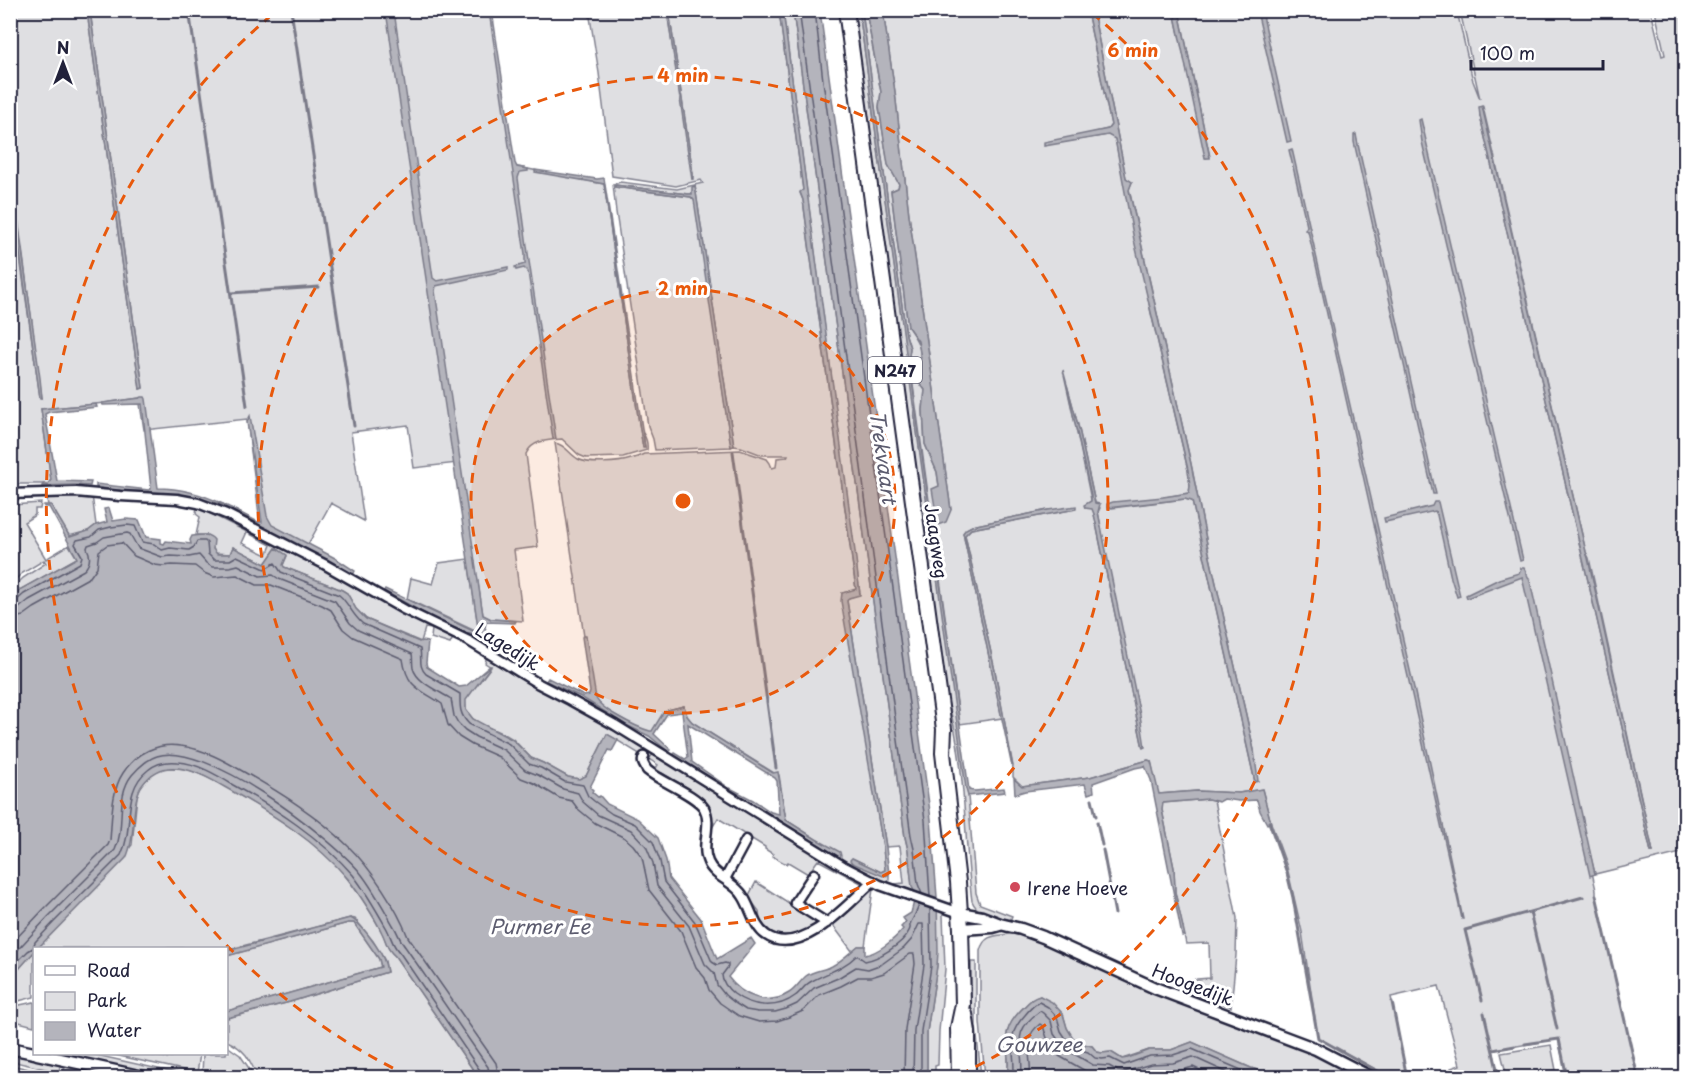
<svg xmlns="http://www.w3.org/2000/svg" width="1696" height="1088" font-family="'Playpen Sans',sans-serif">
<rect width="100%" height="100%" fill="#fff"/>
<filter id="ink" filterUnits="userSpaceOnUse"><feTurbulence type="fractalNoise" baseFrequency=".0167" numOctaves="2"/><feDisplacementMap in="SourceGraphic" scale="12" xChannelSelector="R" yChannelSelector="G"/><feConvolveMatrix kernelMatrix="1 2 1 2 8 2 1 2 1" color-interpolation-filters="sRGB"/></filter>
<g filter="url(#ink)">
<path fill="#dfdfe2" stroke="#80808e" stroke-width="1.5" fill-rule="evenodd" d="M11,11H87L140,389L143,388L90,11H491L513,166L604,184L639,423L643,447H645L643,433C646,438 648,444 647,450L623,457L586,458L579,455L562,439C548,440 532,440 526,454L538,547L514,550L523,621L491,619L483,615L464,493L457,463L414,468L408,425L351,432L364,521L331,503L306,548L260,525L261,529L222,505L223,504L260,523L247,419L144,430L139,398L96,404L41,409L51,480L48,484H11L10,188L40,397L42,398L11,166Z
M589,11H667L693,180V174L669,11H779L803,190L800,193L803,200L856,590L842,593L883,847L885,870L881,872L852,858L886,876L889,874V880L883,882L828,855L728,790L729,789C767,810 801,836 839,857L827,846L786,820L779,775L774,773L692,722L687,716L684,706L668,710L651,735L594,703L555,443C566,445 569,454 578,459C588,465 619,463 631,459C635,458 640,456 644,454L740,450L767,459L770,463L772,468L776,467L777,458L787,457L788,455H762L741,447L734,446L695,186L693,187L692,194H688L615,185V187L691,197L694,200L696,205L731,447L655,450L653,439L648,426L616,212L613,184L620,182L677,189L703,183L701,180L676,186L612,176L599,73Z
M783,11H793L905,837L908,850L912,886L917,894L894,886L895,884L904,883L900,846L886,847L847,600L848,598L860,594Z
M853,11H859L968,796L976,893L980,904L1012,916L1010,921C996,917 978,916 972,901C963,833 967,762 946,695Z
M862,11H866L881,92L879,107L888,164L899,184L898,188L891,191L908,327C922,347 924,352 914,376L925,390L923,410L925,444L937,472L939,486L951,510L909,215L895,92L883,11H1087L1111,125L1108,129L1044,145L1108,135L1115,138L1151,313L1188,470L1190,486L1189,493L1107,507L1112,508L1185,499L1192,501L1255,782L1254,750L1207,544L1191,464L1129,189L1132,182L1126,178L1093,11H1174L1206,158L1210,157L1179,11H1457L1473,81L1480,99L1460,11H1651L1662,56L1665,55L1655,11H1685V852L1595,874L1566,757L1596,890V895L1638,1077H1567L1558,1039L1493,1050L1499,1077H1452L1451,1068L1460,1065L1439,986L1391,997L1407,1077H1390L1318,1038L1302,932L1287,867L1271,823L1262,789L1239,793L1197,791L1158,794L1151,761L1148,760L1090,777L1022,786L1013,777V768L995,671L965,535L971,529L1076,509L1048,510L972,526L966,529L963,533L1002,718L960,724L909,356L910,348L906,335ZM1483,107L1586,552L1589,558L1653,852H1651L1480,116ZM1067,385L1079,429L1095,503L1100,508L1098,512L1143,748Z
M51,495H92L96,525L88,531L69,536L51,506L48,505L47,500Z
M41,503L40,509H35V515L24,522L46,559L69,545L77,558L21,589L11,598V590L23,578L46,563L44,560L21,574L11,584V505Z
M197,507L247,532L242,543L267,555L271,545L250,534L255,532L337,574L366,593L454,636L450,644L431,638L432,629L425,628L421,642L366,619L356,609L347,593L342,590L284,567L283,565L287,556L276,548L265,564L233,547L230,554L215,553L207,535H196L200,517L196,514Z
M468,559L478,627L475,631L407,599L411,578L433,584L439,563Z
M487,656L645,747L641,755L607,734L586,776L579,779L568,777L543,763L531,758L513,739L506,735L481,724L473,719L466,710L465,700L491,667L485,663Z
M654,753L665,762L698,780L703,786L724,796L864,881V884L851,897L850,895L861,886V883L818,860L808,874L788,862L786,864L772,856L773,854L765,849V847L718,818L712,828L689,792L688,788L662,773H658L654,771L658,765L649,759Z
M162,768C171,768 180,767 189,770C205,775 220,784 234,792C273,814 324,846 350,882C362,898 373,915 382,932C387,942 386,948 395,956L478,1077H264C253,1074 253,1064 246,1055C241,1049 234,1044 227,1041V1018L290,1002L387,972L385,961L373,941L355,919L350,918L227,950L226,948H38L132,845L137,796L141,785L152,774Z
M1208,799L1214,800L1237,918L1236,955L1231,1007L1185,990V980L1210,978L1209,943L1186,944L1175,892L1174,868L1162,810V803Z
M756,882L811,917L815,923L814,927L794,936L781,937L766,931L760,921L759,911L748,897Z
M873,889L865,946H858L852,951L832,924Z
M936,910L942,912L943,915L945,969L939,1031L938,1065L935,1066V1077L927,1078V1032L937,966Z
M348,923H354L379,959L381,967L227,1011L226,956Z
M1011,934L1029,936L1286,1041L1348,1069L1359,1077H1279L1251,1068L1192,1042L1171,1050H1149L1122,1059L1111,1052L1102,1053L1097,1052L1092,1046L1084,1045L1073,1038L1067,1028L1063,1014L1040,996C1031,999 1027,1004 1021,1010C995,1038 1013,1048 1007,1077H985L980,1022V951C984,934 996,936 1011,934Z
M34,952V997L11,1003L10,978Z
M971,962H976V1026L981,1077H975L971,1028Z
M34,1002V1026L11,1020L10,1007Z
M1551,1045L1556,1070L1518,1077H1507L1501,1053Z
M227,1046L240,1055L255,1077H216L202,1074L203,1054H226Z
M11,1054L58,1063L60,1066L59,1074L61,1075L66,1066L126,1077H84L65,1074L64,1076L69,1077H11V1065L56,1075L58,1072L11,1061Z
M60,1054H92L194,1077H168Z
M110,1054H141L168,1058L181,1054H200L197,1073Z"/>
<path fill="#b4b4bc" stroke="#7a7a88" stroke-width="1.5" d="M87,11H90L143,388L140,389Z
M394,11L433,278L437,281L508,267V270L436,286L435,291L483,615L491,619L516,621L515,623L486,622L485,628L492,641L490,647L473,635L440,622L384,591L385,589L473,631H475L478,627L386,11Z
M489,11H492L515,163L517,167L528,169V171L520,172L518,178L529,261L556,439H553L528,272L524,268L516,270L515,267L525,264V254Z
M667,11H669L693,174L692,180Z
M779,11H783L856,559L860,595L849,598L847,601L886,847L889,874L883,876L852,863L850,860L852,858L881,872L885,870L883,847L841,601L842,593L856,589L803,200L800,192L803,190Z
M793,11H820L931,819L937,897L938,952L937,966L927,1032V1077H478L395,956C386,948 387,943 382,933C375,918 358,892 348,879C316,841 271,813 228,789C214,781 196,770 178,768C163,766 152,772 143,784C130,800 137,836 126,858L38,948H34V952L11,978V598L21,589L77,558L49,507H44V505H51L70,537L88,531L96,525L107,522L104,509L109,508L113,521L126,519L139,520L146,537L161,539V543L164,544L166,541L191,544L190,540L192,536C200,535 209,533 214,540L213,549L217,554H230L233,547L265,564L276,548L287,555L283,565L284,567L342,590L347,593L356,609L366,619L419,642L422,641L428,642L426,663L427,667L459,687L466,686L490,666H491L466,700V710L473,719L513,740L531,758L543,763L568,777L579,779L586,776L607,734L618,740L612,751L609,750L590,787L593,790L592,792L598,797L600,796L607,804L638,819L658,838L666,860L669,879L701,919L717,959L751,938L755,944L728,977C742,996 767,1007 789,993C796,989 800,981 806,976C813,971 824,970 832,966C843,960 849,953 858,946H865V955C878,953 895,939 903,929L901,927L906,922L903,918L911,913L916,894L912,887L908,850L905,837Z
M859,11H862L906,335L910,348L909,356L916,412L969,790L975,791L1004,788L1005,792L968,796L966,789Z
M866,11H883L895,92L909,215L951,510L946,522L938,525L932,489L939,486L937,472L925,444L923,410L925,390L914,375L912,359L921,358L918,341L908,327L891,191L898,188L899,184L888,165L879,107L881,92Z
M1087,11H1093L1126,178L1132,182L1129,190L1191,464L1207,544L1254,750L1258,781L1255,782L1192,501L1185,499L1107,508V504L1113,502L1163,497L1189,493L1190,486L1188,470L1134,240L1115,139L1108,135L1044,146V142L1108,129L1111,125Z
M1174,11H1179L1210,158H1205Z
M1257,11H1262L1291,141L1287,142Z
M1482,106L1586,552L1588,558L1653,852H1651L1480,116L1479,107Z
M1421,119L1519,543L1523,560L1520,561L1422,142L1419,120Z
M1356,134L1357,140L1436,494H1433L1354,142V135Z
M1292,149L1414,688L1463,919H1462L1319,278L1308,231L1305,230L1307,226L1289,150Z
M10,166L40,378L42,398H40L11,188Z
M535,170L597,179L604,178L645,448H643L639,423L604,184L535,172Z
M615,185L688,194H692V187L695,186L734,446L731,447L694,200L691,197L615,187Z
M1063,370L1079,429L1095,503L1100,504L1098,512L1140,715L1145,747L1143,748L1094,514L1092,509L1085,508L1084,505L1091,501V495Z
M142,397H145L146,399L158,488C181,488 202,494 223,504L222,505C181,489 139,495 96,487V484L149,490L151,489L142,404L103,405L102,403L140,398Z
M96,404L97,407L49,412L45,414L57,481L91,482L90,486L74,485L42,486L43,484H48L51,480L41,409Z
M250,416L267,516L272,525L335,558L355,571L353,575L230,510L231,508L257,522H262L247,422Z
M1434,502H1438L1460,596L1457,597L1451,578L1437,515L1435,511L1385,522L1384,518L1432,506Z
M1076,506V509L971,529L965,535L995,671L1013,766L1012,767L963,533L966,529L972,526L1048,510Z
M1521,568H1524L1530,581L1595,874L1590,876L1522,577L1467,598L1466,595L1499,579L1519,573Z
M584,636H586L596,698C601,710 636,727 650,731H652L663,713L668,710L684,706L687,716L692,722L773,773L778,772L786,820L816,839L840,852L841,856L839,857C801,836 766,810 729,789L730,788L753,800L771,812L779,814L777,781L775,778L688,724L692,762L725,785L724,786L673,755L675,753L685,759L688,757L682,712L667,714L654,734L671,750L669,752L649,736L626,725L581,697L546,681L548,678L584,696L589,695L590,692L582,637Z
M1148,760L1151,761L1159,794L1197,791L1239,793L1262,789L1271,823L1267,824L1260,811L1257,800L1239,801L1224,799L1219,802L1208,799L1163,803L1162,810L1174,868L1175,892L1185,936H1182L1151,780L1145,766L1135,768L1093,783L1094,792L1088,794L1085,784L1025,791L1015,794L1014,779L1022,786L1090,777Z
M350,918C360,921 382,952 385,963C386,966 386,969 387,972L290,1002L227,1018V1011L381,967L379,959L354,923H348L227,956V951Z
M1040,996L1052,1002L1063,1014L1067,1028L1073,1038L1084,1044L1092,1046L1097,1052L1102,1053L1111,1052L1122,1059L1128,1058L1149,1050H1171L1192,1042L1251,1068L1279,1077H1007C1013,1048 995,1037 1021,1010C1027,1004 1031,998 1040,996Z"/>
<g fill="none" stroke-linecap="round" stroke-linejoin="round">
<path stroke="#5c5c6f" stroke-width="1.5" d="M799,10L911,836L914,849L918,884L922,894
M815,10L823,81L925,820L930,897
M10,602L16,601L24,594L80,563L82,556L75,544L77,540L91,537L99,530L111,527L127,525L135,526L142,542L154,544L162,550L170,548L189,550L194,547L197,541H205L207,543L208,554L214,560H230L237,556L265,569L275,563L281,572L339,595C348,602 352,615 363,624L420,649C422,659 418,666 426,674L460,694C460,706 459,714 469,724L509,744L529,764L541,768L565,782L583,785L588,796L594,801L612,814L635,824L653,842L660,861L664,882L695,922L712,962L717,965L725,963L728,964V967L722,975C722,983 728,989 734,994C751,1007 777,1010 795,996C801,992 805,984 812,981C828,972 843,969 856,956H858L865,961C878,959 903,944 909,931C912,925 908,929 911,922C914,916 917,912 919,905
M10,610L19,608L29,600L84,570C91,563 91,556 87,548L88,545L97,542L104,537L127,533L130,534L138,548L162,557L171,556L189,557L199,555L206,563L212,567H230L238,565L260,576L273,575L279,579L335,601L350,623L358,630L412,654C413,658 412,663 413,668C417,683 439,691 451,699L454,716L458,723L465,730L476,737L504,750L525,770L538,775L563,789L578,793L583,802L598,815L631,830L646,846L653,863L657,886L689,926L705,964L714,973L717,985L725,995L735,1003L746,1010L758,1012H775L786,1009L797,1004L814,988L838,978L856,967L868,969L882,964L904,948L912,939L919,924H923L924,965L914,1030L913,1078
M10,619L23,616L34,608L90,577L97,567L99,551L107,545L122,543L134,556L155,565L163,566L172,565L195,566L204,573L214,577L237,575L257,585H271L322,605L331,610L343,629L353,637L403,659C407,688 420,689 442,704L448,725L459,737L472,745L499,757L521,778L534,783L559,798L572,801L578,809L595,823L625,838L633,845L642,857L649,890L681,931L696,967L705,978L709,990L720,1003L739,1016L759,1022L777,1021L789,1017L803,1011L819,995L841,986L858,977H871L884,973L910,954H914L915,964L905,1029L904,1078
M10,945L42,911L108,845L110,840C112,819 111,791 123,773C136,753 158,742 181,746C204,749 225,761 244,772C281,793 318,816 348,846C371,868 397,908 408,937L496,1063L499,1078
M10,958L48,917L115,850C126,827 115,796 132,775C139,767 147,759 157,756C205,740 328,835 359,871C372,887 383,907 393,925C399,934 399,940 406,948L488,1067L490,1078
M10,969L28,951L33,948L35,942L54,922L121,855C135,827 121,791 148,770C156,763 167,761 178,762C197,763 217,775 233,785C276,809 320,837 353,875C364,889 378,913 387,929C392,939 392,945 400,953L481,1072L483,1078
M921,1078V1031L931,966L930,909
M1013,1078C1018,1050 1002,1040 1025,1015C1029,1010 1033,1005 1039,1002L1048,1007L1057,1017L1061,1031L1069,1043L1081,1050L1088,1052L1095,1058L1102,1059L1110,1058L1124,1065L1150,1056L1173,1055L1192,1049L1260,1078
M1021,1078C1026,1047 1007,1035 1040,1011L1043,1013L1051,1021L1054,1034L1064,1048L1093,1065L1109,1066L1118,1071L1124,1072L1151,1064L1173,1063L1193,1057L1239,1078
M1030,1078C1033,1057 1020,1039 1040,1024L1043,1026L1048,1041L1059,1056L1089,1073L1106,1075L1110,1078
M1140,1078L1152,1073L1174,1072L1193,1067L1217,1078"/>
<path stroke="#7a7a88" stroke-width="3" d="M189,10L247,406
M291,10L354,426
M231,293L319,287
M733,452L776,768
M1092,799L1096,816
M1097,822L1102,845
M1269,822L1287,873L1293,898L1318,1038L1390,1078
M1103,850L1115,914
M1596,895L1638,1078
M1530,912L1557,1029
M1482,1000L1465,930L1583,897
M1392,1002L1407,1078
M1484,1013L1499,1078
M1525,1044L1559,1039L1567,1078
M1493,1050L1515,1046"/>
<defs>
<path id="minor" d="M10,494L76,492L120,496L177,499L198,503L226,514L324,564L405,610L469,641L539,684L570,700L615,725L843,866L880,885L960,913
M644,757C641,762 644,765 647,770C661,782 695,794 704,808C713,824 700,845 708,862C714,877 735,882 743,896C751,908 754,927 766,935C800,959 851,902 873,881
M814,874L795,903L827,923
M725,879L746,840"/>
<path id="tertiary" d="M960,913L982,917L1000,924L1021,929L1043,937L1155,988L1316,1049L1372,1078
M961,929L993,927L1000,925
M10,1048L34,1053
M37,1054L148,1078"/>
<path id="primary" d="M846,10L944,729L943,753L958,882L961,929L963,1004L958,1028L959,1078
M965,1014L968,1032V1078"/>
</defs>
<use href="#minor" stroke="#22223b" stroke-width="13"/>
<use href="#tertiary" stroke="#22223b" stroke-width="15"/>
<use href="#primary" stroke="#22223b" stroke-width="18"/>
<use href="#minor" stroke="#fff" stroke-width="8"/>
<use href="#tertiary" stroke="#fff" stroke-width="10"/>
<use href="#primary" stroke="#fff" stroke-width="14"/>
</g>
</g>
<circle cx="683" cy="501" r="212" fill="#e8590c" fill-opacity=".12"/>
<g fill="none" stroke="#e8590c" stroke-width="3" stroke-dasharray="10 8">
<circle cx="683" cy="501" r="212"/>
<circle cx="683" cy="501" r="425"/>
<path d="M409 1076A637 637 0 0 1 274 13M1092 13A637 637 0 0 1 957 1076"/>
</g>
<circle fill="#d1495b" stroke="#fff" stroke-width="2" cx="1015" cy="887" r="6"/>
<g text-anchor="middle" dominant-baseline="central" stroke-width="6" stroke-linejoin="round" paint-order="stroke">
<rect fill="#fff" stroke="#646476" stroke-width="1.5" x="868" y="357" width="54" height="26" rx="4.5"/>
<g font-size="16" font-weight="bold" fill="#22223b">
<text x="895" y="370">N247</text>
</g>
<g font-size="18" fill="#22223b" stroke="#fff">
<text transform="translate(937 541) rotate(82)">Jaagweg</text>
<text transform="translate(508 646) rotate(32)">Lagedijk</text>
<text transform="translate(1193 984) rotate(21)">Hoogedijk</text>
</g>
<g font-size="18" fill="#22223b" stroke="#fff" text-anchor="start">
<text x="1027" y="887">Irene Hoeve</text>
</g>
<g font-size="20" font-style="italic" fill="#5c5c6f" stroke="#fff">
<text transform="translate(884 457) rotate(82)">Trekvaart</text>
<text x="540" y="926">Purmer Ee</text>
<text x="1039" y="1044">Gouwzee</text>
</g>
</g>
<circle cx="683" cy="501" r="9" fill="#e8590c" stroke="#fff" stroke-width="3"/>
<g font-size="18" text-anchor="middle" font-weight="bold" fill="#e8590c" stroke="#fff" stroke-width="6" stroke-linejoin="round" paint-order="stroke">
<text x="1133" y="57">6 min</text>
<text x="683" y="82">4 min</text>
<text x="683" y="295">2 min</text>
</g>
<rect width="1696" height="1088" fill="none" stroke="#fff" stroke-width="36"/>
<rect x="18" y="18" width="1660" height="1052" fill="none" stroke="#22223b" stroke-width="2" filter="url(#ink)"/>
<rect x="33" y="947" width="195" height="108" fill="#ffffff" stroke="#a7a7b1" stroke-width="1.5"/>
<rect x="45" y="966" width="30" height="9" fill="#ffffff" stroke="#a7a7b1" stroke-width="1.5"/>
<text x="87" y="977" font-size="18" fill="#22223b">Road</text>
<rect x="45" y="992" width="30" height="18" fill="#dfdfe2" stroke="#a7a7b1" stroke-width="1.5"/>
<text x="87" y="1007" font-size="18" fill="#22223b">Park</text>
<rect x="45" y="1022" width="30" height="18" fill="#b4b4bc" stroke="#a7a7b1" stroke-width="1.5"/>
<text x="87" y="1037" font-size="18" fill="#22223b">Water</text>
<g transform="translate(63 63)" stroke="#ffffff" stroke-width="4.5" paint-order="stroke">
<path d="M0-4.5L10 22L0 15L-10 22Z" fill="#22223b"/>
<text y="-9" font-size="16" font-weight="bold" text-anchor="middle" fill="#22223b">N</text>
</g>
<path d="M1471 60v9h132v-9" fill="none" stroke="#22223b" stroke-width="3"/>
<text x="1480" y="60" font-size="18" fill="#22223b" stroke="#ffffff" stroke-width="4.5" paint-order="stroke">100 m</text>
</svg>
